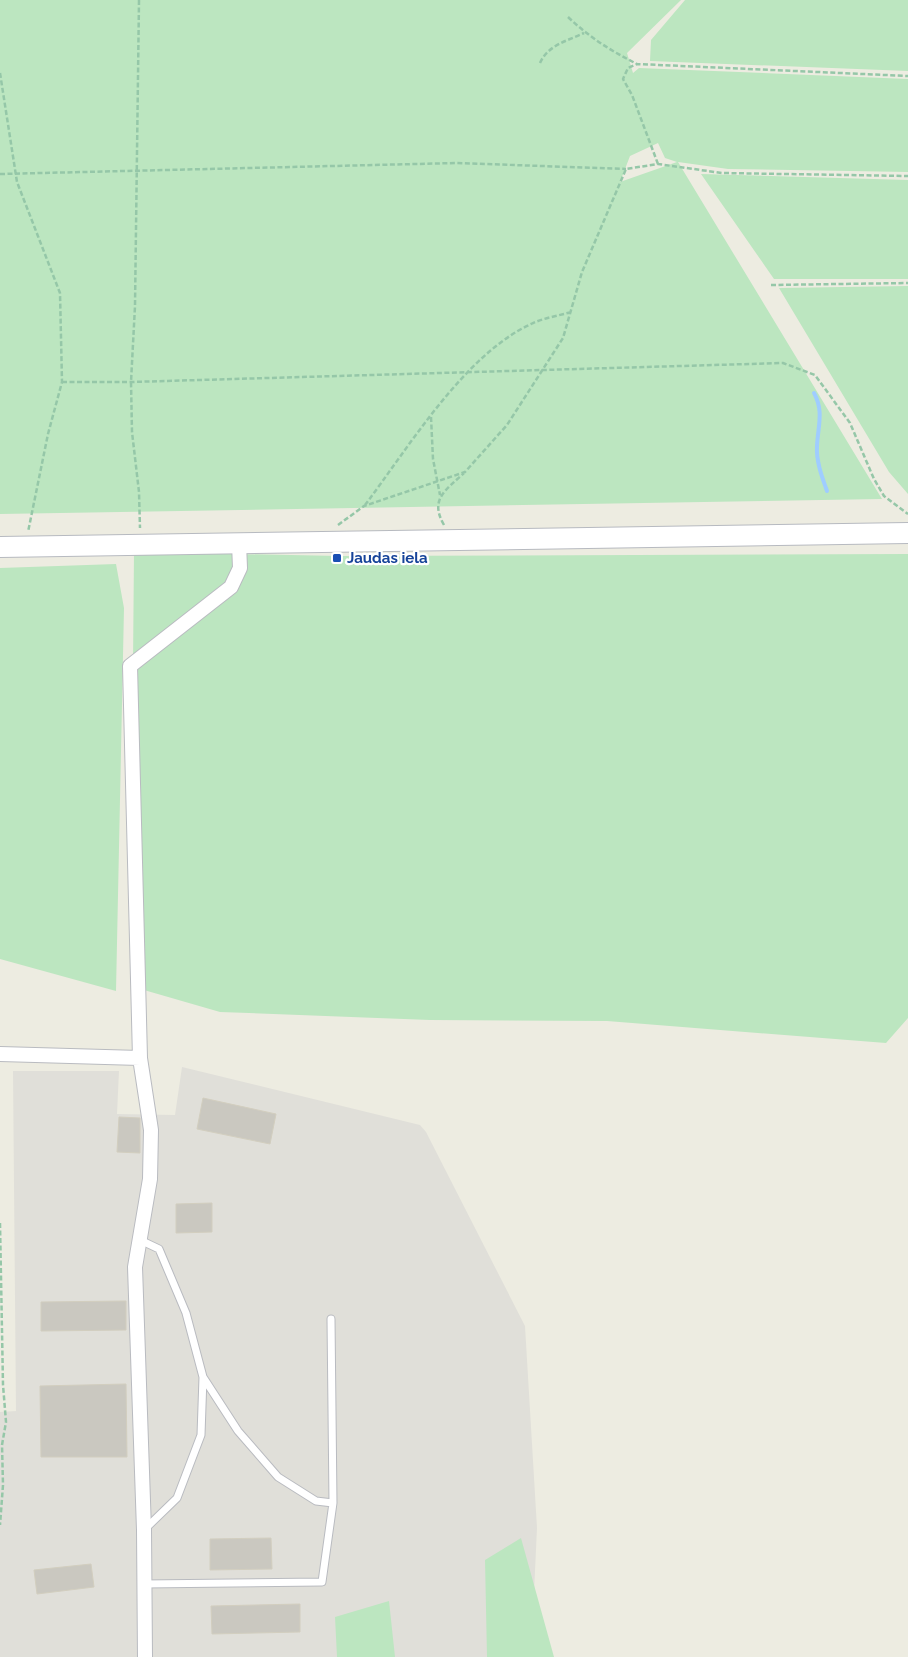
<svg xmlns="http://www.w3.org/2000/svg" width="908" height="1657" font-family="Raleway,sans-serif">
<rect width="100%" height="100%" fill="#edece1"/>
<path fill="#e0dfd9" d="M182,1067L420,1125L426,1132L525,1326L537,1528L531,1657H0V1412L16,1411L13,1071H119L117,1114L175,1115Z"/>
<path fill="#bce6c0" fill-rule="evenodd" d="M0,0H681L627,53L633,73L639,68L908,79V172L728,169L678,162L882,499L0,514ZM658,143L665,158L677,162L620,182L630,156Z
M685,0H908V71L650,61L651,40Z
M701,174L908,180V279H774Z
M908,286V494L889,472L779,288Z
M134,552L339,556L908,554V1018L886,1043L607,1021L430,1020L220,1012L137,988L132,777Z
M116,564L124,608L116,991L0,959V568Z
M521,1538L554,1657H487L485,1560Z
M389,1601L395,1657H337L335,1617Z"/>
<g fill="none" stroke-linecap="round" stroke-linejoin="round">
<path stroke="#9fcdff" stroke-width="4" d="M814,393C824,411 818,426 817,446C816,461 822,477 827,491"/>
</g>
<path fill="#cac8c0" stroke="#d2cebf" d="M203,1098L276,1114L270,1144L197,1129Z
M119,1117L140,1118V1153L117,1152Z
M212,1203V1232L176,1233V1204Z
M126,1301V1330L41,1331V1302Z
M126,1384L127,1457H41L40,1386Z
M271,1538L272,1569L210,1570V1539Z
M91,1564L94,1587L37,1594L34,1570Z
M300,1604V1632L212,1634L211,1606Z"/>
<g fill="none" stroke-linecap="round" stroke-linejoin="round">
<defs>
<path id="lane" d="M140,1240L159,1249L186,1313L203,1377L238,1431L278,1477L316,1501L333,1503
M144,1530L177,1498L201,1435L203,1377
M144,1584L322,1582L333,1503L331,1319"/>
<path id="street" d="M0,1054L140,1058
M145,1657L144,1530L135,1267L150,1179L151,1130L140,1058L130,666L231,587L240,568L239,543"/>
<path id="secondary" d="M0,547L908,533"/>
</defs>
<use href="#lane" stroke="#b9bbc0" stroke-width="9"/>
<use href="#street" stroke="#b9bbc0" stroke-width="16"/>
<use href="#secondary" stroke="#b7bac0" stroke-width="22"/>
<path stroke="#95c7a8" stroke-width="2.5" stroke-dasharray="5 2.5" stroke-linecap="butt" d="M139,0L135,306L131,382L132,432L139,492L140,528
M568,17C589,37 611,51 637,64
M540,63C548,45 567,41 584,33
M0,73L17,182L60,293L62,382L48,434L28,532
M658,164L632,95L623,79L628,68L637,64L908,76
M0,174L457,163L626,169
M771,285L908,283
M62,382H131L783,363L815,375L850,423L874,479L884,496L908,514
M431,417L433,459L440,495
M365,505C409,447 464,355 531,324C543,318 558,316 571,312
M338,525L364,506L465,472L507,425L563,338L582,272L626,169L658,164L722,173L908,176
M444,525C429,499 446,490 464,473
M0,1223L3,1385L6,1422L2,1445L3,1485L0,1525"/>
<use href="#lane" stroke="#fff" stroke-width="7"/>
<use href="#street" stroke="#fff" stroke-width="14"/>
<use href="#secondary" stroke="#fff" stroke-width="20"/>
</g>
<rect fill="#1a4fb4" stroke="#fff" stroke-width="2" x="332" y="553" width="10" height="10" rx="2.5"/>
<g text-anchor="middle" dominant-baseline="central" stroke-width="4.5" stroke-linejoin="round" paint-order="stroke">
<g font-size="15" font-weight="bold" fill="#164399" stroke="#fff" text-anchor="start">
<text x="347" y="558">Jaudas iela</text>
</g>
</g>
</svg>
